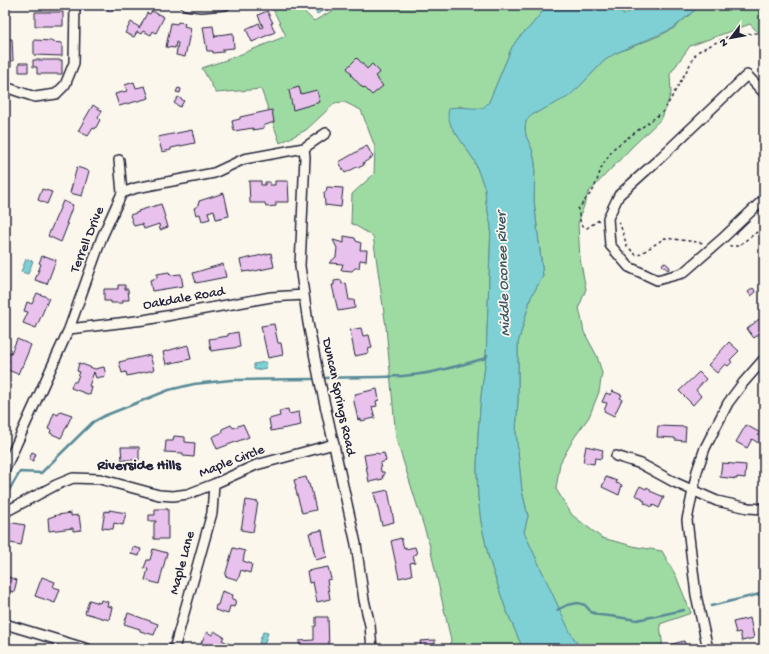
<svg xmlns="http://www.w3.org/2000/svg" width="769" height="654" font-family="'Gochi Hand',sans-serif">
<rect width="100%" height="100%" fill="#fbf7ec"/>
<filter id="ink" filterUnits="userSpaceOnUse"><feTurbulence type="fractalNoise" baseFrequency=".025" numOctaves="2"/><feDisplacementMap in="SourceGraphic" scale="8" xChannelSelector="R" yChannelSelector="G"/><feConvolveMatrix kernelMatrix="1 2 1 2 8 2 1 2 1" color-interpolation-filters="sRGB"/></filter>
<g filter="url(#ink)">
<path fill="#9edba3" stroke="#607e6f" d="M271,5H297L314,21L343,5H548L529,28L519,37L512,47L489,102L483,108L471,109L459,106L451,126L474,160L485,189L486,203L491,226L486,358L481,396L478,434L477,471L478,497L481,522L489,559L505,607L523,649H449L451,640L429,543L396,438L386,327L373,236L351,223L352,194L374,174L375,147L361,110L344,102L335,103L306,130L280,143L261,89L216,93L202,68L229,59L286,36Z
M578,5H640L624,15L613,7Z
M701,5H764V39L750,24L690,46L670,74L671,93L662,118L631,148L588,193L578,224L580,259L586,289L579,307L584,332L597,356L602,373L599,392L589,417L574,438L560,463L556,489L572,515L602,538L637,547L662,551L676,576L691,613L660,624L663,649H581L570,633L524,532L528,516L522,491L516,432L518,400V343L531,297L543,276L534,201L535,163L532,149L526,137L525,128L526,121L532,115L578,88L604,61L614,54L661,35L674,28Z"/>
<path fill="#7ed0d4" stroke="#598a97" d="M320,5H330L331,6L317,14L314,9Z
M548,5L613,7L624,15L640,5H701L672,29L614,54L604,61L578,88L568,97L532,115L526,121L525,128L526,136L532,149L535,163L534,201L543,276L531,297L518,343V400L516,432L522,491L528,516L524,532L570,632L581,649H523L505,607L489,559L481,522L478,497L477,471L478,434L481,396L486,358L491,226L486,203L485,189L474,160L451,126L448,115L449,108C461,106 471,109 483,108L489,102L512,47L519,37L529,28Z
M26,259L33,261L28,274L21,272Z
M265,362L267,363L266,368L256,370L254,369V364Z
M263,632L268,633L264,645L259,643Z"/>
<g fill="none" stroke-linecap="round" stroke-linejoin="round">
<path stroke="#598a97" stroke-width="2.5" d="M326,378C357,376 389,379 420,374C442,371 464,364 486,358L487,355
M6,495L20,472L41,473L93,422L104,416L169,390L194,384L231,380L312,379
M711,606L764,593
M557,610L567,605L578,603L585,605L591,612L599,615L610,616L637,620L684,610"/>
</g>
<path fill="#e8c2ec" stroke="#22223b" d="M106,5H119L110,12L105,6Z
M152,11L164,17L156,33L153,31L151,35L143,31L141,34L137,32L134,37L125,33L131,22L139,27V29L147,13L150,14Z
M267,11L273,23H271L275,32L252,42L246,29L259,23L261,28L263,27L258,15Z
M35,12H63V26H35Z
M178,22L185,23L184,26L191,28L185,57L176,55L178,43L176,42L175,48L166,47L171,23L177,24Z
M213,26L215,38V36H217L218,37V35L233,33L234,48L223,49V52L213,53V51H207L203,27Z
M5,39H12L13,61H11V66H5Z
M34,40L52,41V42L62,43V56L34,55Z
M357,58L367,69L372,64L380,72L375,76L383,86L372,95L364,87L363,88L351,75L352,74L347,68Z
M33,60H62V74H37V67H33Z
M19,63H28V72H19Z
M134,82L136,88L145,86L149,98L119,106L115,94L127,91L125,85Z
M299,87L301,94L317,90L320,102L293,110L289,90Z
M178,88L181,89L180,93L176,92Z
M178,97L184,101L180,107L174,103Z
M93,105L102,111L98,118L100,120L95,129L93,128L88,136L78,131Z
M272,110L274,122L263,126L264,128L253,130V128L234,131L232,121L240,119V117Z
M192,130L195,143L171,148V150L162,152L158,137Z
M367,146L373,157L363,163L364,165L358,168L357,167L345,173L339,162Z
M77,167L89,171L82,196L70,193Z
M249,181H261V185H265V182H270V185H275V181H288L289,202H276V206L266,207L265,203H250Z
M327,187L343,188L341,207L325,205L324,192H326Z
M42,189L52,192L47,204L38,200Z
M224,193L229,216L216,219L214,210L208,212L210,219L202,221L200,214L196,215L194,208L198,206V203H199V201Z
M63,201L73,205L66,224H68L61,242L48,236Z
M161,204L168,227L160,230L159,224L144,229L142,224L134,226L130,215L139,212L138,211Z
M344,236L355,238L356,241L361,243L360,250H367L366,261L360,260L359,268H355L352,271L341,270L343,264L329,263L336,257L337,248L333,240L344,243Z
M271,253L274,267L250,272V271L243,272L240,260Z
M42,256L44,257L45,256L56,260L47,284L35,280L41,264L39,263Z
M664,262L670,267L668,270L662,265Z
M223,264L226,277L196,283L193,273Z
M169,272L170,275L181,274L183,286L152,291L150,280L157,278V274Z
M341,280L342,284L346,283L349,300H354L355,308L338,311L332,285H334V281Z
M118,285H125V289H128L129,300H123V303H111V301H104V289H118Z
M753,288L756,292L751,296L748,292Z
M37,293L49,298L36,328L23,323L28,312L24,311L27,302L32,304Z
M764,315L763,331L754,338L747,329Z
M274,324L278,343H281L283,355L268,358L261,326Z
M361,328L363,336L369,335L372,348L368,349L369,353L355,356L350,330Z
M238,332L240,347L211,351L209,339L228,336V334Z
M17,339L31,345L22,367H21L18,374L5,369L9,361L5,359L8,352L11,353Z
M729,342L739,351L730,360L732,362L728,366L725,364L717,373L708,365Z
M188,345L191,359L166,364L163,352Z
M150,355L154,370L127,376L126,372L122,373L119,362Z
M79,363L95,369L104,367L106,376L96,378L94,372L89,386L92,387L90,395L71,388L73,382H76L80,372L77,371Z
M699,372L706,379L696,390L701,396L693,405L679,391Z
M377,389L379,400L376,401L377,406L372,407L375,418L361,421V419L358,420L353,397L356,396L355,394Z
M612,391L622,395L620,398L622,399L614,416L604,411L607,403L602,402L606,393L611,395Z
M288,409L289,414L299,412L301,425L271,431L269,419L280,416L279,411Z
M60,411L72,415L61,438L50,433L51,430L48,429L54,413L58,415Z
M243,424L249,437L217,449L212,437L223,432L222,429L231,425L233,428Z
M746,425L764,435L760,444L752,439L747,448L736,442Z
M658,426L686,427L685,441L675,440V438L657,437Z
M174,436L185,437V442L195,443L194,457L183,456V453L165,452L166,441H173Z
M586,446L603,450L601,459L595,458L594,464L583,462Z
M121,447H139V460H122Z
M32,452L36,454L33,461L29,459Z
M377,453L378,454L384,453L386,461L380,463L381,472H384V476H382L383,479L369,482L364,455Z
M722,463L746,465L745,478L737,477V479L720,477Z
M306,477L308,484H309L310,488H311L316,510L302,513L295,487H296L294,480Z
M606,477L617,481L616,483L622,485L619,495L602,487Z
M640,486L646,489L647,487L650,489V491L664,497L659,508L653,505L652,507L644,503L645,501L642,500V498L635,495Z
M388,490L394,522L382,525L374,493Z
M246,500L258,502L253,532L241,530Z
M155,509H168V539H154V523L156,522V521H149V515H155Z
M109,510L126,513L123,525L114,523L113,529L102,528L105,511L109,512Z
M71,513V516L79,515L81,530L73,531V528L49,531L48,518L57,515Z
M8,522L25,525L21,545L5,542V529L6,530Z
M322,530L327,557L316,560L309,533Z
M401,538L404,548L406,547V549L415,547L417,554L413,555L415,562L410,563L412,575L399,578L391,541Z
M133,547L141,549L139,556L131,554Z
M233,548L245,551L243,561L252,564L250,573L241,570L238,580L225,576Z
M153,549L167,553L159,584L145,580L148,569L144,568L147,560H150Z
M328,567L331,579L327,580L330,599L317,602L313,582L309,583L307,571Z
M5,576L17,580L14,592L5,590Z
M42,577L55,582L53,587L60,589L55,603L35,596Z
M222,591L233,595L232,599L236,600L234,607L230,606L228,614L215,610L216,605H218Z
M89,600L100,603L101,600L108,602L107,606L112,607L109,620L85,613Z
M128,613L158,624L154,635L140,631V629L124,624Z
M316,617H328L329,649H300L299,641L314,640V626H316Z
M750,618L754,638L742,641L740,632L736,633L733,622Z
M214,631L224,637L222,640L231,645L229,649H208L209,647L201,643L207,632L212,635Z
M435,640V646H441V649H420L421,647L420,641Z
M684,641L687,649H671L669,645Z"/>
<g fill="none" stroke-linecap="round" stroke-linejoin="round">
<defs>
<path id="minor" d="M186,5L201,7L225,5
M5,87L35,97L56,94L65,85L74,63L75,5
M764,93L747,75L660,158L619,195L608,218L610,245L629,267L657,280L683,273L722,239L764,199
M304,148L305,157L300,266L308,323L319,378L356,544L364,600L370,625L372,649
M119,160L122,193
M69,329L144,320L271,297L304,295
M616,456L641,464L674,482L717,501L748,508L764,509
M5,469L69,329L102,237L122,193L136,188L214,173L244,159L304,148L326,133
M5,512L56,485L73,478L100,479L159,495L173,496L188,494L214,484L256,465L334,444
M5,624L88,649
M174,649L212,513L214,484
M708,649L696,595L687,520L697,471L705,448L728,403L743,383L764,359"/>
</defs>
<use href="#minor" stroke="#22223b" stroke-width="12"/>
<path stroke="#22223b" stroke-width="1.5" stroke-dasharray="3 3" stroke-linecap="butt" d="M599,220L587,228L581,225L578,209L594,189L602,166L614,148L664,111L697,52L727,37L764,32
M618,222L620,224L627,246L637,256L665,238L705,243
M729,246H738L764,227"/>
<use href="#minor" stroke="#fbf7ec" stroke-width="9"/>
</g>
</g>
<g text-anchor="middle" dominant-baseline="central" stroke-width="3.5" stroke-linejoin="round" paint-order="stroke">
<g font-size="14" fill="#22223b" stroke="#fbf7ec">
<text transform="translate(88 240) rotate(-68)">Terrell Drive</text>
<text transform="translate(184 299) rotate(-10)">Oakdale Road</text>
<text transform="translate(338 397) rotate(78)">Duncan Springs Road</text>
<text transform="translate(232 462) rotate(-21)">Maple Circle</text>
<text transform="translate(183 563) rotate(-75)">Maple Lane</text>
</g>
<g font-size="15" font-style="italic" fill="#3e5669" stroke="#fbf7ec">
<text transform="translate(504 274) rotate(-92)">Middle Oconee River</text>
</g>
<g font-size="15" font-weight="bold" fill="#22223b" stroke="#fbf7ec">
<text x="139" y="466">Riverside Hills</text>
</g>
</g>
<rect width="769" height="654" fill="none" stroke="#fbf7ec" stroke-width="20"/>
<rect x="10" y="10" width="749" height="634" fill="none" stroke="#22223b" stroke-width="1.5" filter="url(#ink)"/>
<g transform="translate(731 38) rotate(238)" stroke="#fbf7ec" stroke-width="3" paint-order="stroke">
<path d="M0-3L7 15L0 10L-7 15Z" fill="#22223b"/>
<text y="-6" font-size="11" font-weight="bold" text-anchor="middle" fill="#22223b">N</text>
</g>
</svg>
